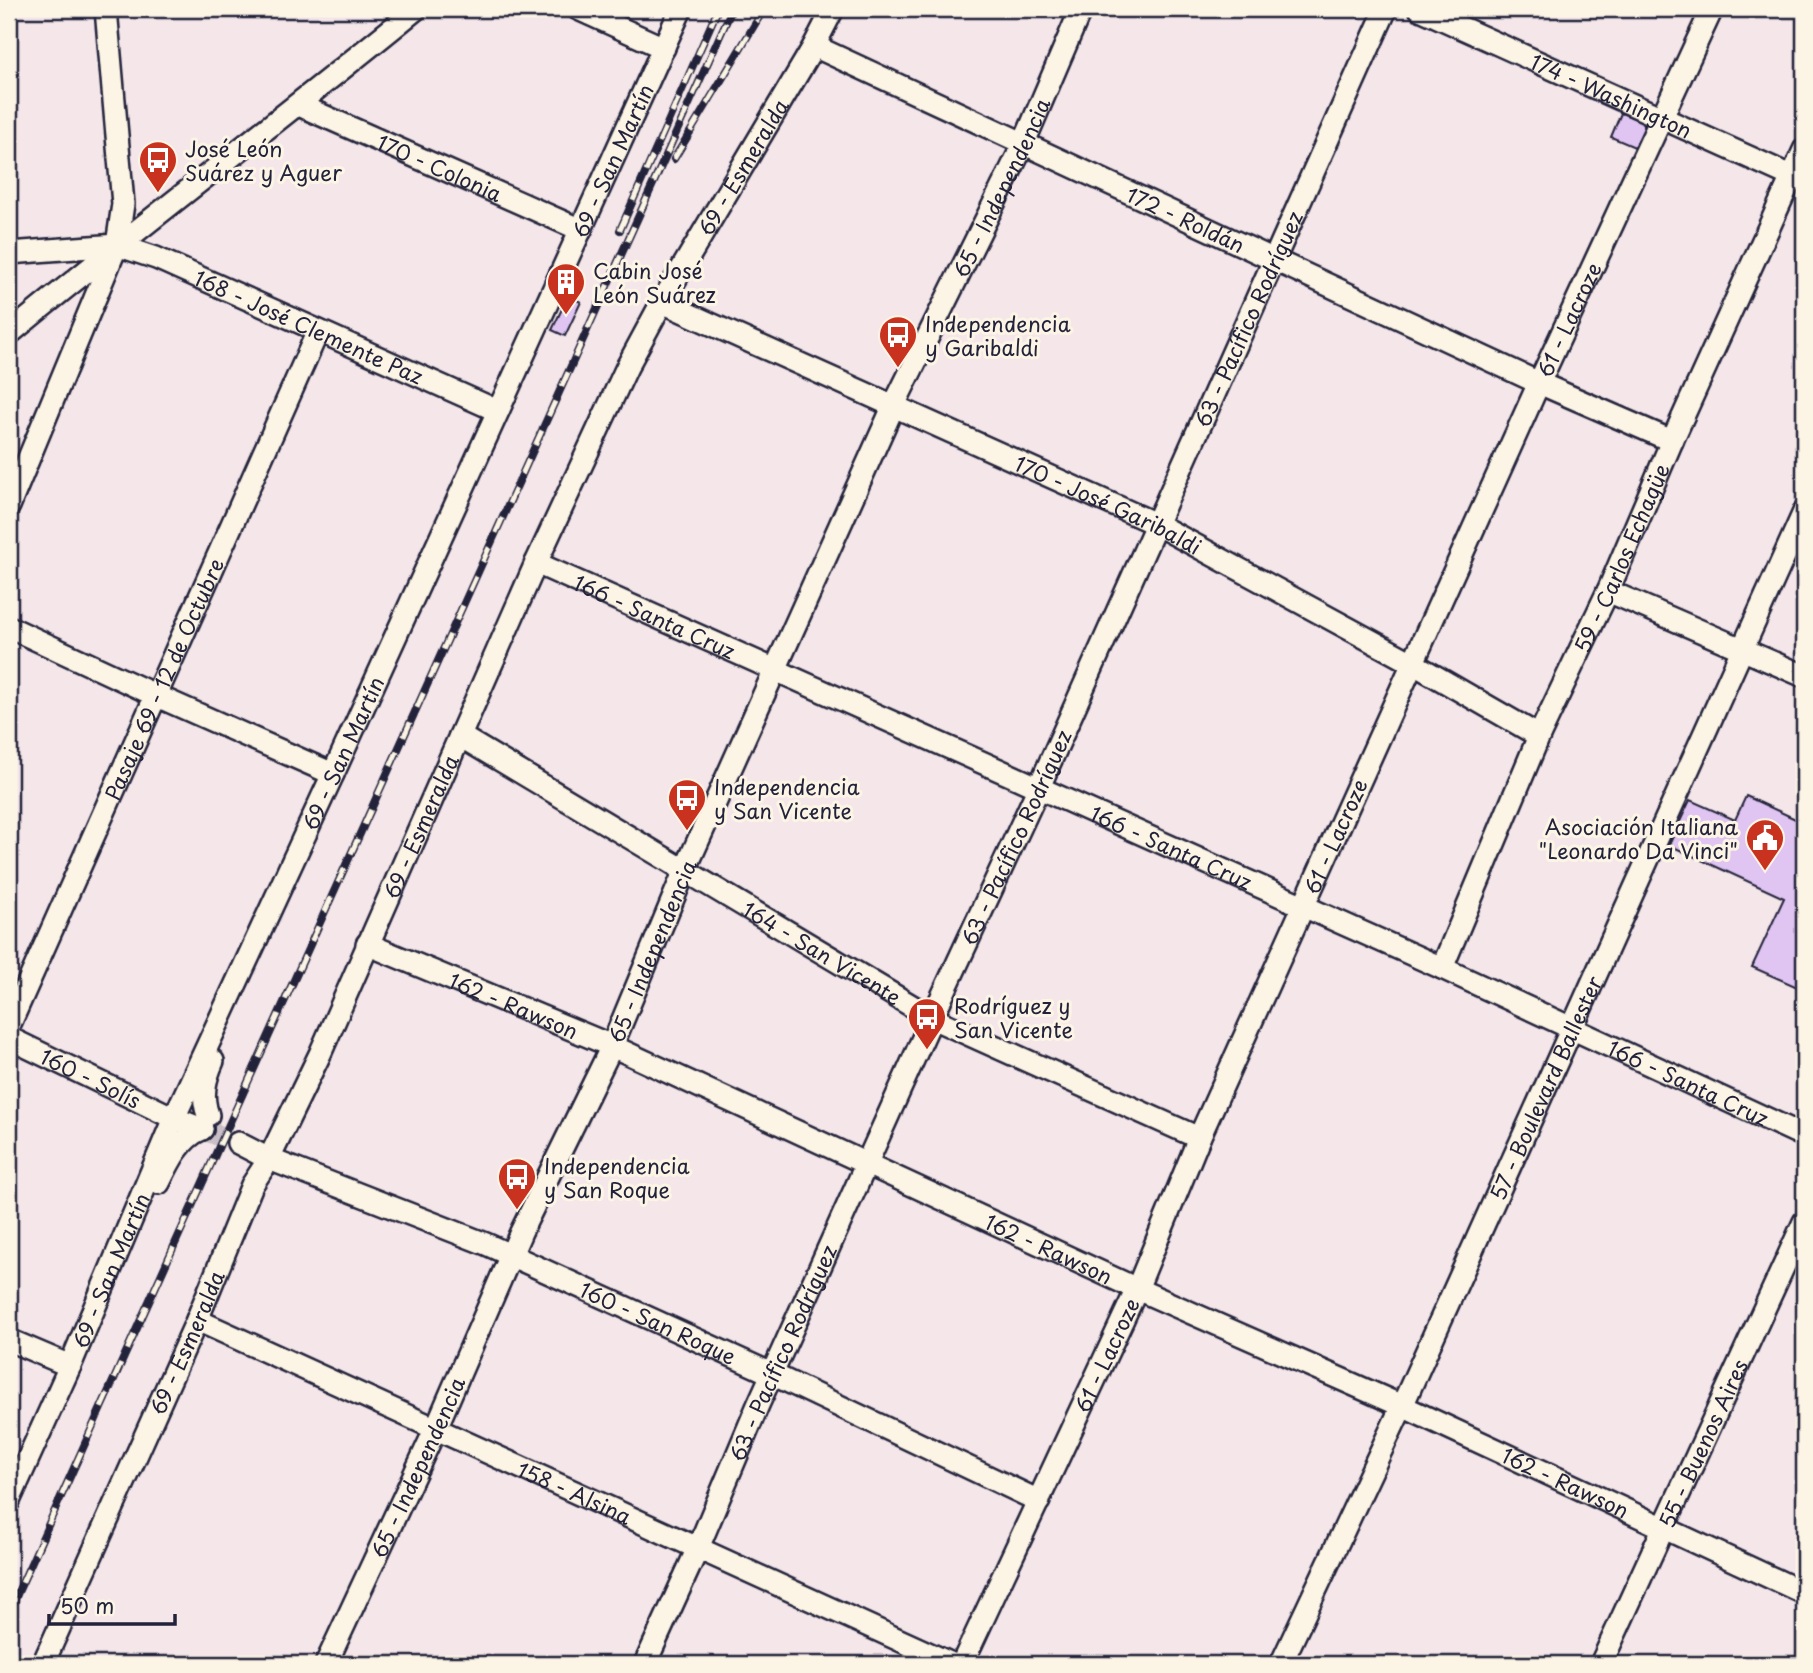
<svg xmlns="http://www.w3.org/2000/svg" width="1813" height="1673" font-family="'Playpen Sans',sans-serif">
<rect width="100%" height="100%" fill="#f4e6e9"/>
<filter id="ink" filterUnits="userSpaceOnUse"><feTurbulence type="fractalNoise" baseFrequency=".0143" numOctaves="2"/><feDisplacementMap in="SourceGraphic" scale="14" xChannelSelector="R" yChannelSelector="G"/><feConvolveMatrix kernelMatrix="1 2 1 2 8 2 1 2 1" color-interpolation-filters="sRGB"/></filter>
<g filter="url(#ink)">
<path fill="#e0c4f2" stroke="#22223b" stroke-width="2" d="M1621,113L1643,121L1645,131L1637,148L1611,137Z
M568,296L581,302L565,336L552,330Z
M1746,796L1804,823V990L1752,967L1784,898L1669,845L1690,800L1735,820Z"/>
<g fill="none" stroke-linecap="round" stroke-linejoin="round">
<path stroke="#cabfc6" stroke-width="21" stroke-dasharray="21 10" stroke-linecap="butt" d="M202,1129L238,1143"/>
<defs>
<g id="minor">
<path d="M578,9L664,48"/>
<path id="s1" d="M1420,9L1804,182"/>
<path id="s2" d="M814,46L1539,383L1672,441"/>
<path id="s3" d="M299,105L581,230"/>
<path id="s4" d="M9,253L117,245L156,258L498,411"/>
<path id="s5" d="M662,302L1156,524L1414,664L1539,736"/>
<path d="M9,334C143,223 282,119 416,9"/>
<path d="M9,506L117,245L123,204L106,9"/>
<path id="s6" d="M536,563L1442,968L1804,1136"/>
<path d="M1608,591L1804,676"/>
<path d="M9,627L157,696L333,774"/>
<path id="s7" d="M460,736L932,1018L1199,1138"/>
<path id="s8" d="M367,944L612,1046L1137,1289L1402,1406L1804,1593"/>
<path id="s9" d="M1442,968L1539,736L1608,591L1672,441L1804,150"/>
<path id="s10" d="M9,1026L318,331"/>
<path id="s11" d="M9,1038L174,1118L202,1129"/>
<path d="M208,1115C201,1096 205,1079 213,1061"/>
<path id="s12" d="M238,1143L269,1159L486,1244L772,1374L1039,1501"/>
<path d="M159,1183C169,1162 180,1138 202,1129"/>
<path id="s13" d="M197,1320L952,1664"/>
<path d="M9,1340L70,1366"/>
<path id="s14" d="M9,1501L70,1366L174,1118L333,774L681,9"/>
<path id="s15" d="M43,1664L197,1320L252,1185L269,1159L320,1054L536,563L627,367L662,302L814,46L833,9"/>
<path id="s16" d="M326,1664L436,1428L521,1232L612,1046L685,870L894,405L1023,145L1081,9"/>
<path id="s17" d="M645,1664L698,1548L758,1405L932,1018L1039,787L1386,9"/>
<path id="s18" d="M962,1664L1137,1289L1199,1138L1539,383L1712,9"/>
<path id="s19" d="M1281,1664L1402,1406L1804,512"/>
<path id="s20" d="M1601,1664L1804,1222"/>
</g>
</defs>
<use href="#minor" stroke="#22223b" stroke-width="26"/>
<use href="#minor" stroke="#fcf5e5" stroke-width="21"/>
<defs>
<path id="rail" d="M674,159L764,9
M620,230L718,9
M9,1612L732,9"/>
</defs>
<use href="#rail" stroke="#22223b" stroke-width="8"/>
<use href="#rail" stroke="#fcf5e5" stroke-width="5" stroke-dasharray="16" stroke-linecap="butt"/>
</g>
</g>
<defs>
<symbol id="bus-pin" viewBox="-11 -11 22 30"><path d="M0 17L-7.5 6A9.5 9.5 0 1 1 7.5 6Z" fill="#c8321e" stroke="#fcf5e5"/><path d="M-5-6H5V4H4V6H2V4H-2V6H-4V4H-5ZM-3.5-4V0h7V-4ZM-3.5 1.2v1.5H-2V1.2ZM2 1.2v1.5H3.5V1.2Z" fill="#fff"/></symbol>
<symbol id="building-pin" viewBox="-11 -11 22 30"><path d="M0 17L-7.5 6A9.5 9.5 0 1 1 7.5 6Z" fill="#c8321e" stroke="#fcf5e5"/><path d="M-4-6H4V6H1V3H-1V6H-4ZM-2.5-4.3h1.7v1.8h-1.7ZM.8-4.3h1.7v1.8H.8ZM-2.5-1h1.7V.8h-1.7ZM.8-1h1.7V.8H.8Z" fill="#fff"/></symbol>
<symbol id="civic-pin" viewBox="-11 -11 22 30"><path d="M0 17L-7.5 6A9.5 9.5 0 1 1 7.5 6Z" fill="#c8321e" stroke="#fcf5e5"/><path d="M-.6-6.5H3V-4.5H.6V-3L4-1V1h2V6H-6V1h2V-1L-.6-3ZM-1.2 2.5V6h2.4V2.5Z" fill="#fff"/></symbol>
</defs>
<g fill-rule="evenodd">
<use href="#bus-pin" x="136" y="138" width="44" height="60"/>
<use href="#building-pin" x="544" y="260" width="44" height="60"/>
<use href="#bus-pin" x="876" y="313" width="44" height="60"/>
<use href="#bus-pin" x="665" y="776" width="44" height="60"/>
<use href="#civic-pin" x="1743" y="816" width="44" height="60"/>
<use href="#bus-pin" x="905" y="995" width="44" height="60"/>
<use href="#bus-pin" x="495" y="1155" width="44" height="60"/>
</g>
<g text-anchor="middle" dominant-baseline="central" stroke-width="6" stroke-linejoin="round" paint-order="stroke">
<g font-size="21" fill="#22223b" stroke="#fcf5e5">
<text stroke="none"><textPath href="#s1" startOffset="210">174 - Washington</textPath></text>
<text stroke="none"><textPath href="#s14" startOffset="1470">69 - San Martín</textPath></text>
<text stroke="none"><textPath href="#s3" startOffset="154">170 - Colonia</textPath></text>
<text stroke="none"><textPath href="#s15" startOffset="1654">69 - Esmeralda</textPath></text>
<text stroke="none"><textPath href="#s16" startOffset="1624">65 - Independencia</textPath></text>
<text stroke="none"><textPath href="#s2" startOffset="410">172 - Roldán</textPath></text>
<text stroke="none"><textPath href="#s17" startOffset="1474">63 - Pacífico Rodríguez</textPath></text>
<text stroke="none"><textPath href="#s18" startOffset="1475">61 - Lacroze</textPath></text>
<text stroke="none"><textPath href="#s4" startOffset="317">168 - José Clemente Paz</textPath></text>
<text stroke="none"><textPath href="#s5" startOffset="490">170 - José Garibaldi</textPath></text>
<text stroke="none"><textPath href="#s9" startOffset="448">59 - Carlos Echagüe</textPath></text>
<text stroke="none"><textPath href="#s6" startOffset="130">166 - Santa Cruz</textPath></text>
<text stroke="none"><textPath href="#s10" startOffset="380">Pasaje 69 - 12 de Octubre</textPath></text>
<text stroke="none"><textPath href="#s14" startOffset="819">69 - San Martín</textPath></text>
<text stroke="none"><textPath href="#s15" startOffset="919">69 - Esmeralda</textPath></text>
<text stroke="none"><textPath href="#s17" startOffset="906">63 - Pacífico Rodríguez</textPath></text>
<text stroke="none"><textPath href="#s18" startOffset="908">61 - Lacroze</textPath></text>
<text stroke="none"><textPath href="#s6" startOffset="696">166 - Santa Cruz</textPath></text>
<text stroke="none"><textPath href="#s16" startOffset="784">65 - Independencia</textPath></text>
<text stroke="none"><textPath href="#s7" startOffset="422">164 - San Vicente</textPath></text>
<text stroke="none"><textPath href="#s8" startOffset="159">162 - Rawson</textPath></text>
<text stroke="none"><textPath href="#s11" startOffset="91">160 - Solís</textPath></text>
<text stroke="none"><textPath href="#s6" startOffset="1264">166 - Santa Cruz</textPath></text>
<text stroke="none"><textPath href="#s19" startOffset="634">57 - Boulevard Ballester</textPath></text>
<text stroke="none"><textPath href="#s8" startOffset="747">162 - Rawson</textPath></text>
<text stroke="none"><textPath href="#s14" startOffset="252">69 - San Martín</textPath></text>
<text stroke="none"><textPath href="#s12" startOffset="457">160 - San Roque</textPath></text>
<text stroke="none"><textPath href="#s15" startOffset="352">69 - Esmeralda</textPath></text>
<text stroke="none"><textPath href="#s17" startOffset="340">63 - Pacífico Rodríguez</textPath></text>
<text stroke="none"><textPath href="#s18" startOffset="341">61 - Lacroze</textPath></text>
<text stroke="none"><textPath href="#s20" startOffset="243">55 - Buenos Aires</textPath></text>
<text stroke="none"><textPath href="#s16" startOffset="217">65 - Independencia</textPath></text>
<text stroke="none"><textPath href="#s8" startOffset="1314">162 - Rawson</textPath></text>
<text stroke="none"><textPath href="#s13" startOffset="415">158 - Alsina</textPath></text>
</g>
<g font-size="21" fill="#22223b" stroke="#fcf5e5" text-anchor="start">
<text x="185" y="148">José León<tspan x="185" dy="24">Suárez y Aguer</tspan></text>
<text x="593" y="270">Cabin José<tspan x="593" dy="24">León Suárez</tspan></text>
<text x="925" y="323">Independencia<tspan x="925" dy="24">y Garibaldi</tspan></text>
<text x="714" y="786">Independencia<tspan x="714" dy="24">y San Vicente</tspan></text>
<text x="1738" y="826" text-anchor="end">Asociación Italiana<tspan x="1738" dy="24">"Leonardo Da Vinci"</tspan></text>
<text x="954" y="1005">Rodríguez y<tspan x="954" dy="24">San Vicente</tspan></text>
<text x="544" y="1165">Independencia<tspan x="544" dy="24">y San Roque</tspan></text>
</g>
</g>
<rect width="1813" height="1673" fill="none" stroke="#fcf5e5" stroke-width="35"/>
<rect x="18" y="18" width="1778" height="1638" fill="none" stroke="#22223b" stroke-width="2.5" filter="url(#ink)"/>
<path d="M49 1614v10h126v-10" fill="none" stroke="#22223b" stroke-width="3.5"/>
<text x="60" y="1614" font-size="21" fill="#22223b" stroke="#fcf5e5" stroke-width="5" paint-order="stroke">50 m</text>
</svg>
